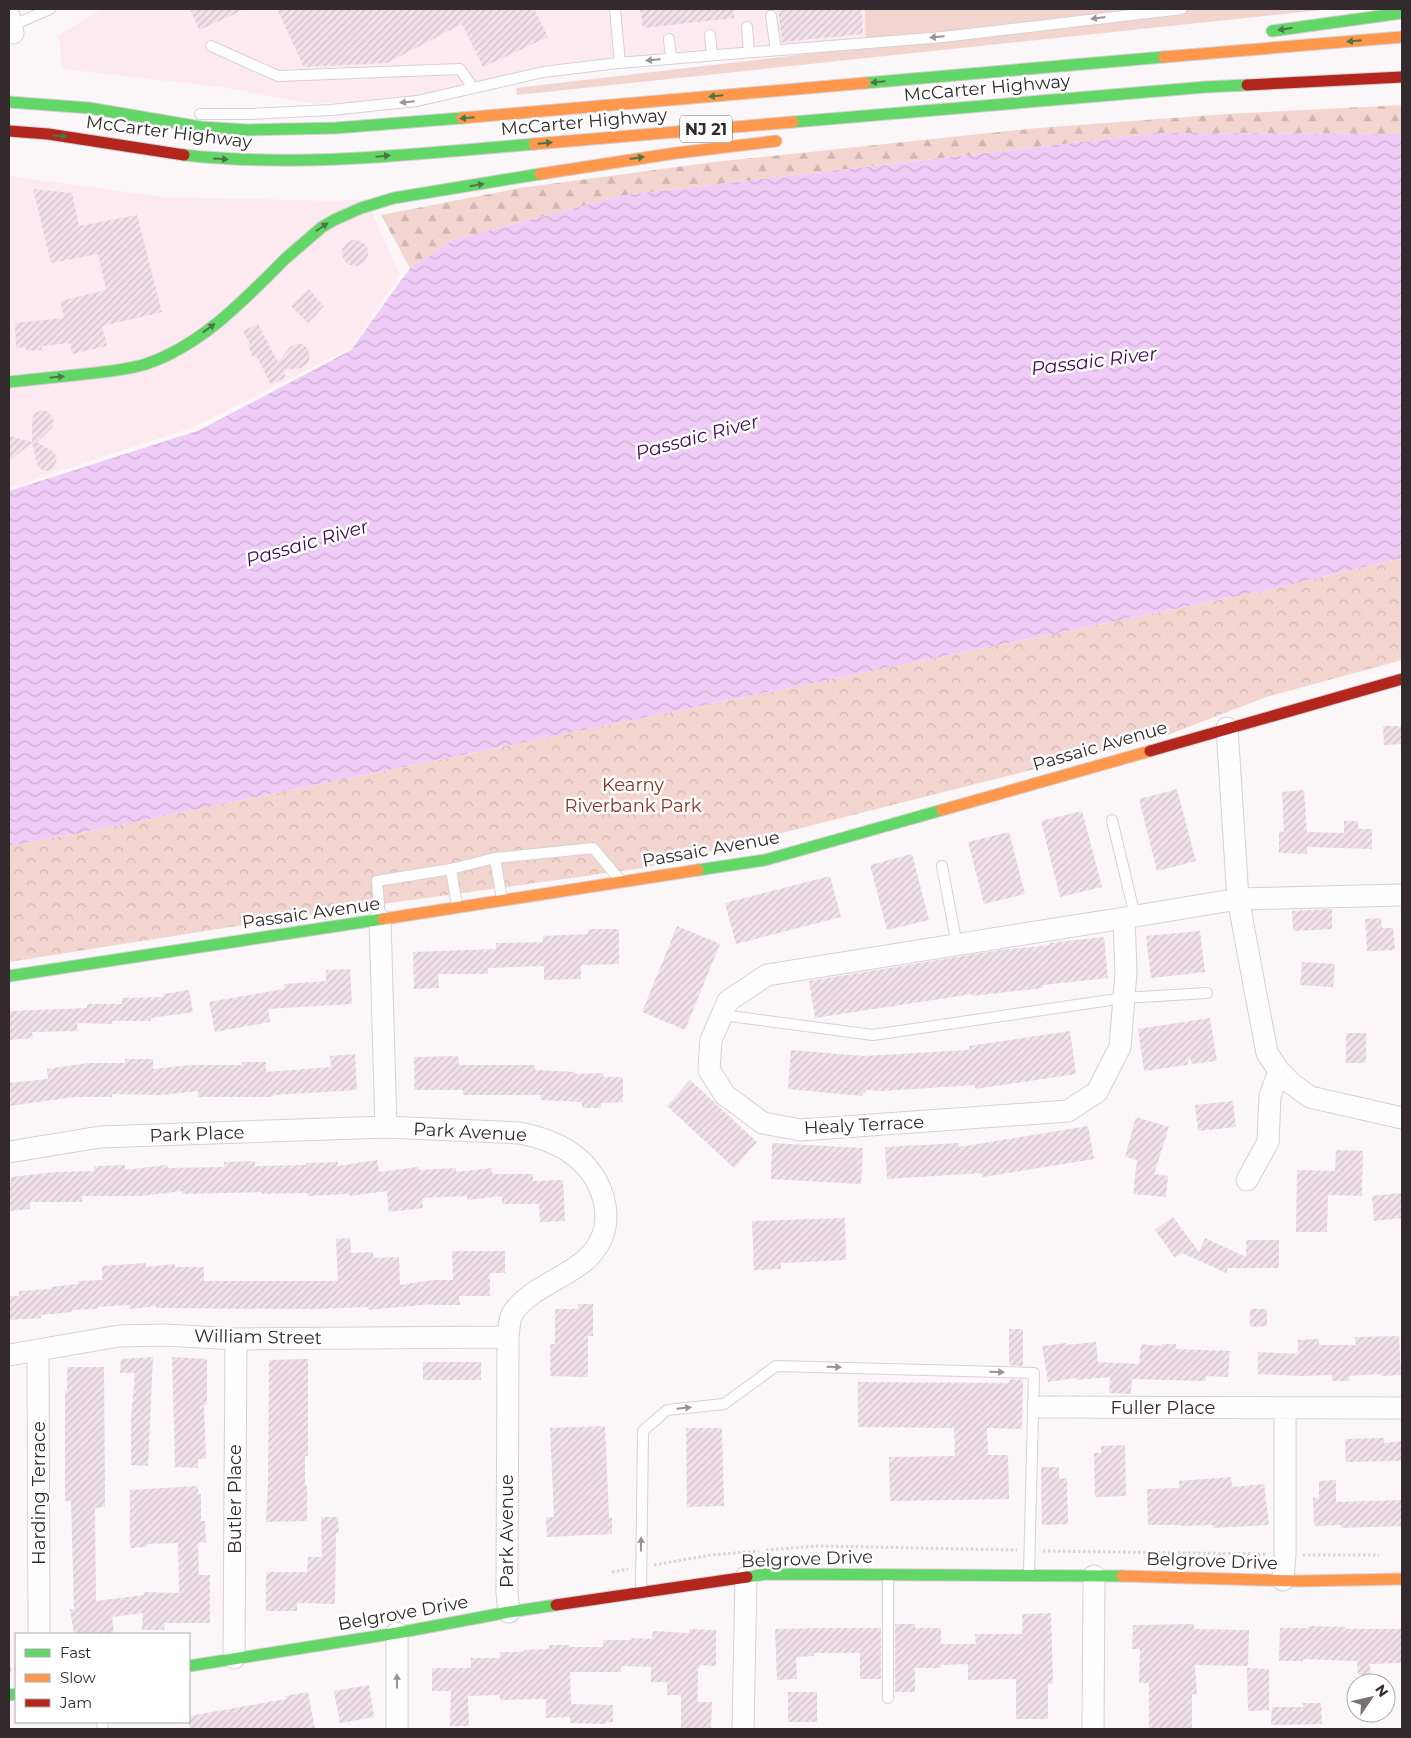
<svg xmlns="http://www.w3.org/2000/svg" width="1411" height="1738" font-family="Montserrat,sans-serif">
<defs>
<pattern id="forest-firs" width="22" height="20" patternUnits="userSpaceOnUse" patternTransform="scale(1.25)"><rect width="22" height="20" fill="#f3d5cf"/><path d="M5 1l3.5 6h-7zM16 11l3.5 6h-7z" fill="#d1b7b2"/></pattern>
<pattern id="park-crowns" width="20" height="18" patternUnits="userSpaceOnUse" patternTransform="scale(1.25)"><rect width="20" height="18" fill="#f3d5cf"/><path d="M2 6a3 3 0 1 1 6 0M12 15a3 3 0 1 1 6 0" fill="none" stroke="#d1b7b2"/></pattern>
<pattern id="water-waves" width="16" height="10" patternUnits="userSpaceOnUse" patternTransform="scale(1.25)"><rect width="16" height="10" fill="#eeccf6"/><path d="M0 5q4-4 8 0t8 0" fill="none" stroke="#cdafd3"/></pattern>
<pattern id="building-hatch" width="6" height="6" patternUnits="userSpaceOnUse" patternTransform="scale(1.25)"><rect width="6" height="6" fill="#f0e1ea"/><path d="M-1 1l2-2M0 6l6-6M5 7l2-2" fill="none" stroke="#cec1c9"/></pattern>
</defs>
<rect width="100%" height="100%" fill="#fbf6f7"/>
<path fill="#fceaf0" d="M102,9H865L866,39L580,71L447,96L313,104L221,87L62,69L59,35Z
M9,176L164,197L334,201L366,199L400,275L351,348L194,427L9,488Z"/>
<path fill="#f3d5cf" d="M865,9H1331L517,95L516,88L866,47Z"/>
<path fill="url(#forest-firs)" d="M1402,105V134L1159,133L625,195L453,240L410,268L381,215L520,188L714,162L1038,128L1227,114Z"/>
<path fill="url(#park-crowns)" d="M1402,558V660L1266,697L1165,736L644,868L339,910L9,962V846L91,831L1267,590Z"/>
<path fill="url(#water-waves)" d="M1159,133L1402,134V558L1267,590L91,831L9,846V491L200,430L351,350L410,268L453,240L625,195Z"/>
<path fill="url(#building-hatch)" d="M190,9H246L199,30Z
M277,9H534L548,37L483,67L462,24L387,63L304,67Z
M640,9H734V18L643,28Z
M778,9H862L863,34L782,42Z
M33,189L72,193L79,226L137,215L162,312L102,326L107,346L72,354L70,343L42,346V350L26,351V347L16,348L15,323L64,318L60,301L106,290L98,254L51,263Z
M342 253a13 13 0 1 1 26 0a13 13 0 1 1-26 0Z
M309,289L324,306L308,323L291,306Z
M258,324L278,362L290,347L296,344H302L307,348L310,356L308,363L301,368L283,370L286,377L271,385L258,359L256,356L253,357L248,346L250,344L243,331Z
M42,410L49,412L54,421L52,428L37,442L54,452L57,458L54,468L48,471H44L38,467L32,443L9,461V436L32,442V420L35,413Z
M1383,726H1402V744L1384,745Z
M1177,789L1196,861L1157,871L1139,799Z
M1304,790L1307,832L1344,833V821H1358V829H1372V849L1307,847V854L1279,853V831L1284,832L1282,792Z
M1082,811L1102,887L1060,897L1041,821Z
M1009,832L1025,894L984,904L968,842Z
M912,854L929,920L887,930L870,865Z
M830,876L841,917L736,944L725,903Z
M1332,909V929L1293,931L1292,911Z
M1381,918L1382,928H1393L1395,950L1367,951L1365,919Z
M677,926L720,944L685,1030L642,1012Z
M588,929H619V964L581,965V979L544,980V966L488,968V974H438L439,988L414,989L413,952L496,949V943L543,942V936L588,934Z
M1200,931L1205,972L1151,978L1146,936Z
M1104,937L1108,978L1043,985V988L972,996V994L815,1018L809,981L1000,950L1050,945L1049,943Z
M1302,962L1335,964L1333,987L1300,985Z
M350,969L352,1004L268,1009L270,1022L215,1032L209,1002L284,989V984L326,981V970Z
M189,990L193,1012L151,1018V1021H112V1024L77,1023L78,1031L32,1032L33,1038L9,1040V1011L87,1008V1004H122V998L164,997L163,994Z
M1210,1018L1217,1061L1191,1064L1190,1056L1187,1065L1144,1071L1138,1029Z
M1070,1031L1076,1074L975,1089V1085L882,1091L866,1090V1092L863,1093L862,1096L788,1089L791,1050L864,1056L969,1050V1046Z
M1346,1033H1366V1063H1346Z
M355,1054L357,1090L273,1095V1097H198V1091L161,1095L112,1094V1097H75L9,1106V1083L48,1079L47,1069L88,1063H125V1059H153V1069L191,1065H242V1062H266V1072L331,1067L330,1056Z
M458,1056L459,1065H535V1070L575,1072V1074L604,1073L603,1077H623V1102L601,1103V1108H582V1102L541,1100V1095H463V1090H414V1057Z
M690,1080L757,1142L734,1168L667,1106Z
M1233,1101L1236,1127L1198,1131L1195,1105Z
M1136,1117L1169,1127L1154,1174L1168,1176L1166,1197L1133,1194L1137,1160L1125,1157Z
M1088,1126L1094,1159L983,1177L982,1173L887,1179L885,1147L959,1143V1147Z
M772,1143L863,1148L861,1184L771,1179Z
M1336,1150L1363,1151L1362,1196L1328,1195L1327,1232H1296L1297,1170L1335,1171Z
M377,1160L379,1172L418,1167L419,1170L456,1168V1172L492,1168V1174H533V1181L563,1180L565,1221L540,1222L539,1204H502V1196L467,1200V1196L422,1198L423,1208L389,1212L387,1191L350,1196L349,1194L308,1196L307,1193L262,1194V1192L182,1194V1191L142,1196H82V1202H30V1209L9,1211V1183H11V1177L55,1172L94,1171V1166L125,1165V1170L167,1165L168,1168L224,1167V1162L255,1161V1166L306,1165V1163L338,1162V1166Z
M1402,1193V1218L1374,1221L1372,1196Z
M1173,1217L1199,1252L1205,1238L1246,1257V1240H1279V1268H1228L1226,1273L1182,1253L1175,1258L1155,1230Z
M845,1218L846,1260L781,1263V1269L754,1270L752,1221Z
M350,1238L351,1253L373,1252L374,1258L399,1257L400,1285L433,1280H453L452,1251H505V1273H490V1296H459L460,1305H433V1304L368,1310V1307L314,1309L156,1308V1306L130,1309L129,1305L98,1307V1309L72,1310V1312L41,1315V1318L9,1320V1296H19V1291L51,1289V1287L78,1284V1281L102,1280V1266L146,1263V1267L175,1264V1267H204V1281H338L336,1239Z
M578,1304H593V1336H588V1377L550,1376V1344H555V1309H578Z
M1250,1309H1267V1326L1250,1327Z
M1009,1329H1023V1366L1009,1365Z
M1399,1336L1401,1375L1382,1376L1381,1374L1349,1376V1381H1332V1375L1302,1376L1258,1374V1352L1298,1354V1340L1319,1339V1345H1356L1355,1337Z
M1096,1342L1098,1362L1139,1364L1141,1344L1162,1346V1344H1176V1349L1230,1351L1228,1377L1206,1376V1381L1132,1379L1131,1394L1109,1393L1110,1377L1076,1380V1378L1048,1382L1042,1346L1066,1343V1345Z
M153,1357L148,1466L131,1465V1419L135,1373H120L121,1359Z
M172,1357L207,1359V1405H204L206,1459H198V1468L175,1467Z
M308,1359V1456H305V1485H307V1521L266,1522L268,1484L269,1360Z
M423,1362H481V1380H423Z
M67,1367H104L105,1507L95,1508L96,1601L144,1595V1592L179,1593L178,1543L146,1544L147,1547L130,1548V1490L198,1486V1494H201V1521H205L206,1542L198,1543L199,1575H210V1623H165L164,1630H142L143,1613L112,1617L114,1634H74L70,1609H74L71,1501H65V1391H67Z
M1009,1379L1023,1380L1022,1429L987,1428L988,1455H1008L1009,1499L890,1501L889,1457L955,1456L954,1428L858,1427V1382L1009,1383Z
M605,1426L609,1518H612V1534L547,1537L546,1517H554L550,1428Z
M686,1428H722L724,1506L687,1507Z
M1384,1438V1443L1402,1441V1461L1346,1462L1345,1439Z
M1125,1445L1126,1496L1095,1497L1094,1453H1101V1446Z
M1041,1467H1059V1479L1067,1478L1068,1524L1042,1525Z
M1231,1477L1232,1487L1264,1484L1269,1525L1213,1528V1525L1181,1526V1525H1148L1147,1489L1179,1488V1481Z
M1336,1480V1502L1402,1500V1526L1341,1528V1525L1314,1526L1313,1498H1319V1481Z
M321,1517H338L339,1533H336L335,1604L297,1603V1611H266V1572H307L308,1557H322Z
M1051,1613L1053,1684H1048V1719H1016V1679L968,1680V1664L941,1665V1668H915V1692H895V1624H915V1628H941V1644H976L975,1634H1022V1614Z
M1194,1624V1629L1249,1630L1248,1666L1195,1665L1197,1694H1192V1729H1149V1683H1139L1140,1649H1132L1133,1625Z
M1309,1626L1345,1627V1629H1402V1663L1370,1664L1371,1675H1358L1357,1661L1303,1659V1661H1279L1280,1628H1309Z
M823,1628H881V1679H860V1653H814V1656L796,1657L797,1679L777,1680L775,1629Z
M689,1629L716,1630V1666L700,1665V1669L698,1668V1702H712L711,1729H681V1695H667V1682H651V1667L621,1666V1672H570L571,1704L613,1705V1722H606V1724L570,1723V1717L546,1718V1699L500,1700V1695L468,1696L469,1726H450L451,1691H432V1668H471V1658H500V1652H524V1650L549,1649V1645H569V1647H603V1640H631V1638L652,1639L653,1631L689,1633Z
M1247,1668L1269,1669V1710L1248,1711Z
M369,1685L374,1717L340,1723L334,1691Z
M308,1692L315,1729H189V1716L286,1699L285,1696Z
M788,1692H817V1722H788Z
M1303,1703H1321L1322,1724L1271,1725L1272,1707H1303Z"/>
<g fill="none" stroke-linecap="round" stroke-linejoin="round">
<defs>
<path id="lane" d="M615,9L620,63
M771,16L776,50
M11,26L50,9
M747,27L749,52
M710,35L712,55
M669,39L671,59
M211,46L278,76L460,69L473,88
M200,114H249L331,110L417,101L543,72L618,63L943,37L1182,9
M1112,820L1135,916
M942,866L957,945
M451,869L495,858
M502,900L495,858L593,848L620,880
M380,918L377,881L451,869L457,907
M722,1015L873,1035L1124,998L1207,993
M888,1575V1698
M641,1591L643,1431L667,1410L724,1404L776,1366L1034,1373L1029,1573
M102,1722L103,1729"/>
<path id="street" d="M9,15L13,33
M1227,728L1238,899L1267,1053L1279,1071L1292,1084L1310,1097L1402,1118
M1124,918L1126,972L1120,1047L1097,1092L1068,1111L801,1130L763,1123L725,1095L709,1070L711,1040L728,1001L767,975Z
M1124,918L1238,899L1402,895
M380,920L386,1127
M9,1152L100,1137L386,1127L520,1133C551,1139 580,1152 596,1180C604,1195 608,1210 605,1227C595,1276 536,1277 512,1314C509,1320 509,1330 508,1337L507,1593L509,1612
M1247,1180L1268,1142L1270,1096L1279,1071
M38,1351L39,1634
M9,1355L119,1336L165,1335L236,1339L508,1337
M1041,1407L1402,1408
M1283,1580L1285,1555V1409
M397,1633V1729
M234,1658L236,1339
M743,1729L746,1577
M1093,1729L1094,1576"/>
<path id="fast" d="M1272,31L1402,13
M865,83L1164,57
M9,102L89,108L201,127L248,130L336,128L462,118
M793,122L1206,87L1247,85
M184,155C301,168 417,154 534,144
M285,259L322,227L334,220L361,208L394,198L540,174
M9,382C34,379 60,377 85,374C105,372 126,370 146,364C202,345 244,300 285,259
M698,870L765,860L942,810
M9,976L383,919
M747,1577L766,1574L1122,1576
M189,1666L397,1633L509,1612L556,1605
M9,1695L16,1694"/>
<path id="slow" d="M1164,57L1402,37
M462,118L865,83
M534,144L793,122
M540,174L676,153L776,141
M942,810L1150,751
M383,919L698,870
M1122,1576L1300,1581L1402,1579"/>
<path id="jam" d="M1247,85L1402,77
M9,131L48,134L184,155
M1150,751L1402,679
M556,1605L747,1577"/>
</defs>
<use href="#lane" stroke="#d8d0d2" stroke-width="12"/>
<use href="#street" stroke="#d8d0d2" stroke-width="23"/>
<use href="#fast" stroke="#d8d0d2" stroke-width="13"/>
<use href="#slow" stroke="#d8d0d2" stroke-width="13"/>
<use href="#jam" stroke="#d8d0d2" stroke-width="13"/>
<path stroke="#d7d5d6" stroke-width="3" stroke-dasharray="2.5 2.5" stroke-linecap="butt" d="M766,1550L818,1546L1017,1550
M1043,1551L1267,1554
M1303,1555H1379
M654,1565L711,1555L759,1551
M612,1572L628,1569
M9,1670L16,1669"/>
<use href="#lane" stroke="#fefefe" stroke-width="10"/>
<use href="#street" stroke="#fefefe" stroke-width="21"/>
<use href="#fast" stroke="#63d668" stroke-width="11"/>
<use href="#slow" stroke="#ff974d" stroke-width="11"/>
<use href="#jam" stroke="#b3261e" stroke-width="11"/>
</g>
<defs><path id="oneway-solid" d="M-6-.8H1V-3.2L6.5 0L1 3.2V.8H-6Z" transform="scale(1.25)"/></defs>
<g fill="#989496">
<use href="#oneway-solid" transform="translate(1098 18) rotate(173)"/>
<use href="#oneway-solid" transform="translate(937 37) rotate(175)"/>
<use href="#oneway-solid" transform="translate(653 60) rotate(175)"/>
<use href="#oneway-solid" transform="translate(407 102) rotate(174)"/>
<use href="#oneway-solid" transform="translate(834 1367) rotate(1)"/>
<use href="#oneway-solid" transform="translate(997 1372) rotate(1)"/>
<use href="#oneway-solid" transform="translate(684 1408) rotate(-6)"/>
<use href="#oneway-solid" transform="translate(641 1544) rotate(-89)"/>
<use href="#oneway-solid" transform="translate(397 1681) rotate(-90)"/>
</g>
<g fill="#497748">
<use href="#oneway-solid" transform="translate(1285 29) rotate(171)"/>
<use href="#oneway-solid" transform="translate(1354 41) rotate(175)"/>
<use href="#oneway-solid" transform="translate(878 82) rotate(175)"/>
<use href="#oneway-solid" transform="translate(716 96) rotate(175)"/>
<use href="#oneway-solid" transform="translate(467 118) rotate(175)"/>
<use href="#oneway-solid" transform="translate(60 136) rotate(6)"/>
<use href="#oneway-solid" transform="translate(545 143) rotate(-5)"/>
<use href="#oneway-solid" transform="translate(383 156) rotate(-5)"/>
<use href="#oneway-solid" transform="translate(637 158) rotate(-8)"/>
<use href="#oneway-solid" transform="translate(221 159) rotate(4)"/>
<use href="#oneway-solid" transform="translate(477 185) rotate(-9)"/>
<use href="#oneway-solid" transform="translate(322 227) rotate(-35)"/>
<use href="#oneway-solid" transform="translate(209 328) rotate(-36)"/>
<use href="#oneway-solid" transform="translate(57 377) rotate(-6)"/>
</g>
<g text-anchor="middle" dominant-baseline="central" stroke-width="5" stroke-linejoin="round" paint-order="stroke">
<rect fill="#fff" stroke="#706a6c" stroke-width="1" x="680" y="115.5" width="52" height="27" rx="4"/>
<g font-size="16" font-weight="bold" fill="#332a2d">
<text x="706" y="129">NJ 21</text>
</g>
<g font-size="18" fill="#332a2d" stroke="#fff">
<text transform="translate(987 88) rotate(-5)">McCarter Highway</text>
<text transform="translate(584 122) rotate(-5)">McCarter Highway</text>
<text transform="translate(169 132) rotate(7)">McCarter Highway</text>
<text transform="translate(1100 746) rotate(-16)">Passaic Avenue</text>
<text transform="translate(711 849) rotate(-10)">Passaic Avenue</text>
<text transform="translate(311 913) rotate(-8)">Passaic Avenue</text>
<text transform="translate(864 1125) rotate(-3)">Healy Terrace</text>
<text transform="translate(470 1132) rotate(3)">Park Avenue</text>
<text transform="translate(197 1134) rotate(-2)">Park Place</text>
<text transform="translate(258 1337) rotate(1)">William Street</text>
<text x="1163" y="1408">Fuller Place</text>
<text transform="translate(39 1493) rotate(-90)">Harding Terrace</text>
<text transform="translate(235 1499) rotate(-90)">Butler Place</text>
<text transform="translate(507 1531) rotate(-90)">Park Avenue</text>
<text transform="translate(807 1559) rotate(-2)">Belgrove Drive</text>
<text transform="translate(1212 1561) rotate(2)">Belgrove Drive</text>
<text transform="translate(403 1613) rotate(-10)">Belgrove Drive</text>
</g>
<g font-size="18" fill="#8c3320" stroke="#fff">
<text x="633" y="785">Kearny<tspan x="633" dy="21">Riverbank Park</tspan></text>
</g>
<g font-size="19" font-style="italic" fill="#430951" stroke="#fff">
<text transform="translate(1094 361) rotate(-7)">Passaic River</text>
<text transform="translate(697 437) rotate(-15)">Passaic River</text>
<text transform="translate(307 543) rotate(-16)">Passaic River</text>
</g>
</g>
<rect width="1411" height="1738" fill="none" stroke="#332a2d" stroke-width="20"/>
<rect x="15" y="1633" width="175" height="90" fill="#ffffff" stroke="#adaaab"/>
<rect x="25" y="1649" width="25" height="8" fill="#63d668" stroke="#adaaab"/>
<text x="60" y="1658" font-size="15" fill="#332a2d">Fast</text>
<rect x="25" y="1674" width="25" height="8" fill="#ff974d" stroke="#adaaab"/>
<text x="60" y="1683" font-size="15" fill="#332a2d">Slow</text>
<rect x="25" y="1699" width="25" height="8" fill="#b3261e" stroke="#adaaab"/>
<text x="60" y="1708" font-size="15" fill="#332a2d">Jam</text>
<g transform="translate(1371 1698) rotate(56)"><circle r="24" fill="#ffffff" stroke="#adaaab"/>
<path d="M0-4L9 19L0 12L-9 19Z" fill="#797174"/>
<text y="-8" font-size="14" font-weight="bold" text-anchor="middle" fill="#332a2d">N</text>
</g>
</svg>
